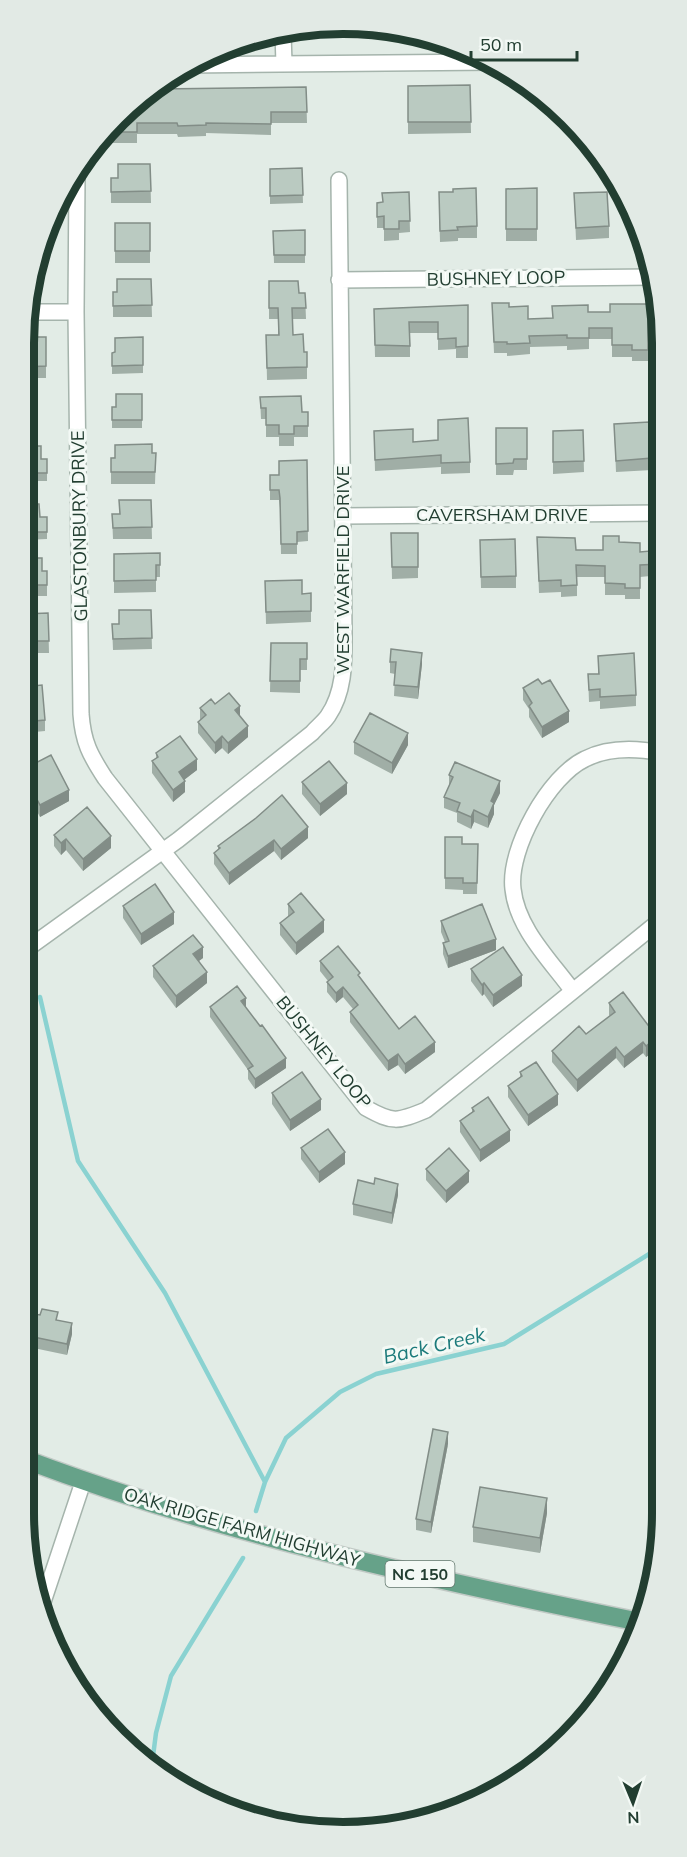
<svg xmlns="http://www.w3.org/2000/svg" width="687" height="1857" font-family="Mulish,sans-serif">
<rect width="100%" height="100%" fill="#e2ece6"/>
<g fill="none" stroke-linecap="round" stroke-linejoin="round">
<path stroke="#8ad2d1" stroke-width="4.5" d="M40,997L78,1161L165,1293L265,1482
M256,1511L265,1482L286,1438L340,1392L376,1374L504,1344L662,1246
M152,1764L156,1733L171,1676L243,1558"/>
<defs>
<path id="street" d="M283,33L284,64
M188,65L493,62
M77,175L76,312L81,714C83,742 90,755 105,778L366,1108C393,1123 397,1122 426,1110L662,919
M339,280L653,277
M28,312H76
M343,516L661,513
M24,951L178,840L312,733C317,727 324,722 328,716C345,691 344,661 344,633L339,180
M572,990C550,960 517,928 513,889C508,849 549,776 585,759C609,747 636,748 661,753
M40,1611L83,1482"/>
<path id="primary" d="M24,1459C223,1534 432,1580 640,1622"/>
</defs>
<use href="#street" stroke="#a5b4ac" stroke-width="18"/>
<use href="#primary" stroke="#c1c9c5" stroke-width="21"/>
<use href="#street" stroke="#fff" stroke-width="15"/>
<use href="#primary" stroke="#66a289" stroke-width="18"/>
</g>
<path fill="#a0aea6" d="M315,28L337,29H315Z
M470,85L471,133L408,134V86Z
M306,87L307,123H271V135L206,133V136L178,137L177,134H137V143H109V132L159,89Z
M150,164L151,203H111V178H118Z
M302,168L303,203L270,204V169Z
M537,188V241H506V189Z
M409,192L410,232L399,233V240L384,241V228H377V203L382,202Z
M574,193L609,226V238L576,240Z
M439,204L477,226V238H458V241L440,242Z
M630,205H631L639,231L630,232Z
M115,223H150V263H115Z
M305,230V263H274L273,231Z
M151,279L152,317H113V292H117Z
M269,281L299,293H305L306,319H293V335L304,352H307V379L267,380L266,335H278V319H269Z
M492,303L509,307L528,319L553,318L588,312H610L648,304V361H632V357H612V339H589V349L567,350V346L530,347V354L507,356V353H494Z
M468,305V358H456V349L438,350V333H410V357H375L374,309Z
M31,337H46V378H24V344Z
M143,337V373L112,374V353L115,352Z
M142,394V428H112V407H116Z
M260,397L302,412H308V437H294V446H279V437H266V419H261Z
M614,424L652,458V470L616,472Z
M496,428H527V470H514L513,475H496Z
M583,430L584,472L553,474V431Z
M374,431L413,442L470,462V473L441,474V467L375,471Z
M24,446L41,459L47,473V481H24Z
M152,453H156L155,484H111V458Z
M307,460L308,541L297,542V554H281L280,508L279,500H270V475H279Z
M151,500L152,539H113L112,514H119Z
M24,504L40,517H47V539L24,540Z
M391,533H418V578L392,579Z
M537,537L576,550H603L619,542L640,552L661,550V575L640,577V599H625V595H605V577H577V596L561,597V592L539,593Z
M480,552L516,576V588H481Z
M160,553V577H156V592L114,593V554Z
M24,558L42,571H47V596H24Z
M265,581L302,594L311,593V622L266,624Z
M151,610L152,649L113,650L112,624H119Z
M48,613L49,653H24V614Z
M271,643H307V670H300V693L270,692Z
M598,656L636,695V706L600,709V701L589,702L588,674H598Z
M661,659V706L650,704V693Z
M390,662L422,664L418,699L394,696L395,674L390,673Z
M24,687L45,720V731L24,733Z
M523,688L569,722L542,738L529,717V709L523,700Z
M215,704L240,717L248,737L228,754L222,748L215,754L198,733V722L200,720V708Z
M354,742L408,745L392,774L354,754Z
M156,753L197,770L184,779L185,792L173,802L152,773V761L156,759Z
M24,769L69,801L40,817L24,787Z
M449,775L500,793L494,805V814L488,828L474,822L471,829L457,822V813L444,808V797L449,786Z
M302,782L347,794L320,816L302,794Z
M308,827V838L281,860L274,851L229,885L214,864V853L218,850V846Z
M54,835L111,848L83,871L66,850L61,855L54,846Z
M445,837L462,844H478L477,894H463V890L445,889Z
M288,904L324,932L296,955L280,935V923L288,917Z
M123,906L174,924L141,945L123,918Z
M441,921L496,950L448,968L443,954V943L445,942L441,932Z
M203,958L199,961L207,983L176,1008L153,977V966Z
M320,961L360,977L399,1029L435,1052L405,1074L398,1065L388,1071L350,1022V1012L353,1009L343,997L336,1003L327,992V982L328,981L320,971Z
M662,968V1000L649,984V972Z
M471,969L522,986L493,1007L484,994L482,996L471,981Z
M609,1003L657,1049L646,1057L643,1053L624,1068L616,1058L577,1092L552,1062V1051L586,1034L610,1016L609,1015Z
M210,1007L246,1008L286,1068L255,1089L248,1079V1070L210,1017Z
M520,1072L558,1105L528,1126L508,1097V1086L520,1077Z
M272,1093L321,1110L290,1131L272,1104Z
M472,1108L510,1141L480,1162L460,1132V1121L472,1112Z
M301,1148L345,1164L319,1183L301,1159Z
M426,1169L469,1182L446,1203L426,1180Z
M374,1184L398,1195L392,1224L353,1215V1204Z
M58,1320L72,1334L67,1355L24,1346V1322Z
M448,1444L431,1533L416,1530V1519Z
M547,1513L540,1553L473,1542V1527Z"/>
<path fill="#828d87" d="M422,653V664L418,699V687Z
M240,706V718L235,710Z
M569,711V722L542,738V727Z
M248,726V737L228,754V743Z
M408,733V745L392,774V763Z
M222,736V748L215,754V743Z
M197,759V770L179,784V772Z
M185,781V792L173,802V790Z
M500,781V793L494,805V814L488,828V817L491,801Z
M347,783V794L320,816V804Z
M69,790V801L40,817V805Z
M474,810V822L471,829V817Z
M308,827V838L281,860V849Z
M111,836V848L83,871V859Z
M66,839V850L61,855V843Z
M274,840V851L229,885V873Z
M174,912V924L141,945V934Z
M324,920V932L296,955V943Z
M496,939V950L448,968V956Z
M203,947V958L193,965V954Z
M207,972V983L176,1008V996Z
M522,975V986L493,1007V995Z
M484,983V994L482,996V985Z
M343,987V997L336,1003V993Z
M246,998V1008L241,1001Z
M657,1037V1049L646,1057V1046Z
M435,1042V1052L405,1074V1064Z
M643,1042V1053L624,1068V1057Z
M616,1047V1058L577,1092V1080Z
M398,1054V1065L388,1071V1061Z
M286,1058V1068L255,1089V1079Z
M558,1094V1105L528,1126V1115Z
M321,1099V1110L290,1131V1120Z
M510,1130V1141L480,1162V1150Z
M345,1152V1164L319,1183V1172Z
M469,1171V1182L446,1203V1191Z
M398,1184V1195L392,1224V1213Z
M72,1323V1334L67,1355V1344Z
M448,1432V1444L431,1533V1522Z
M547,1498V1513L540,1553V1538Z"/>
<path fill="#bacac1" stroke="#828d87" stroke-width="1.5" d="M470,85L471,122H408V86Z
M306,87L307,112H271V124L206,123V125L178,126L177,123H137V132H109L159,89Z
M118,164H150L151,191L111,192V178H118Z
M302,168L303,195L270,196V169Z
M476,188L477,226L457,227L458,230L440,231L439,192H453V189Z
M537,188V229H506V189Z
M409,192L410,221H399V229H384V216L377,217V203L383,202L382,193Z
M607,192L609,226L576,228L574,193Z
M630,205H631L635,220H630Z
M115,223H150V251H115Z
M305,230V255H274L273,231Z
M117,279H151L152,305L113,306V292H117Z
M269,281H298L299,293H305L306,308H292L293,335L303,334L304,352H307V367L267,368L266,335H279L278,308H269Z
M492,303H509V307L528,306V319L553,318L552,306L588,305V312H610V304H648V350H632V345H612V328H589V338H567V335L529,336L530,343L507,344V342H494Z
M468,305V346L456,347V338L438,339V322H409L410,346L375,345L374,309Z
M26,330H31V337H46V366L24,367V344Z
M143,337V365L112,366V353L115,352V338Z
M116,394H142V420H112V407H116Z
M301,396L302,412H308V426H294V434H279V425H266V408H261L260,397Z
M468,418L470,462L441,463V455L375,460L374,431L413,429V442L438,440V420Z
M649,422L652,458L616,461L614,424Z
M496,428H527V459H514L513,463L496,464Z
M583,430L584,461L553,462V431Z
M152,444V453H156L155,472H111V458H115V445Z
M24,446H41V459H47V473H24Z
M307,460L308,531L297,532V544H281L280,498L279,490H270V475H279V461Z
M119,500H151L152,527L113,528L112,514H120Z
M24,504H39L40,517H47V532H24Z
M391,533H418V567H392Z
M603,536H619V542L640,543V552L661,550V564L640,565V588H625V584L605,583V566L576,565L577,585L561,586V580L539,581L537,537L575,538L576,550H603Z
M515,539L516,576L481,577L480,540Z
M160,553V565H156V580L114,581V554Z
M24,558H42V571H47V585H24Z
M302,580V594L311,593V611L266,612L265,581Z
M119,610H151L152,638L113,639L112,624H119Z
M48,613L49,641H24V614Z
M271,643H307V659H300V681H270Z
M391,649L422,653L418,687L394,685L396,662H390Z
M634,653L636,695L600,697V689L589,690L588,674H599L598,656Z
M655,659H661V694L650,693Z
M538,679L542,684L550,680L569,711L542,727L529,706L532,703L523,688Z
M42,685L45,720L24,722V687Z
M229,693L240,706L235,710L248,726L228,743L222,736L215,743L198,722L206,715L200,708L211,699L215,704Z
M370,713L408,733L392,763L354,742Z
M180,736L197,759L179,772L185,781L173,790L152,761L158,757L156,753Z
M51,755L69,790L40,805L24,775V769Z
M329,761L347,783L320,804L302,782Z
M455,762L500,781L491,801L494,803L488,817L474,810L471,817L457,811L460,803L444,797L453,777L449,775Z
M282,795L308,827L281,849L274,840L229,873L214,853L220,848L218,846L256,818Z
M87,807L111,836L83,859L66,839L61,843L54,835Z
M445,837H462V844H478L477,883H463V878H445Z
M155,884L174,912L141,934L123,906Z
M301,893L324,920L296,943L280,923L294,912L288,904Z
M482,904L496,939L448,956L443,943L449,941L441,921Z
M193,935L203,947L193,954L207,972L176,996L153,966Z
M338,946L360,973L358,975L399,1029L415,1016L435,1042L405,1064L398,1054L388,1061L350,1012L358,1005L343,987L336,993L327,982L333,977L320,961Z
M503,947L522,975L493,995L484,983L482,985L471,969Z
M659,964L662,968V989L649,972Z
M237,986L246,998L241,1001L260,1026L262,1025L286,1058L255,1079L248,1069L253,1066L210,1007Z
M623,992L657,1037L646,1046L643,1042L624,1057L616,1047L577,1080L552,1051L579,1026L586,1034L615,1012L609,1003Z
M536,1062L558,1094L528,1115L508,1086L522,1076L520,1072Z
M302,1072L321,1099L290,1120L272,1093Z
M488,1097L510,1130L480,1150L460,1121L474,1111L472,1108Z
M328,1129L345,1152L319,1172L301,1148Z
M449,1148L469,1171L446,1191L426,1169Z
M375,1178L398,1184L392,1213L353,1204L358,1180L374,1184Z
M42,1309L58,1312L56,1320L72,1323L67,1344L24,1335V1322L25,1323L28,1313L40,1315Z
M433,1429L448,1432L431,1522L416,1519Z
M480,1487L547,1498L540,1538L473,1527Z"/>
<g text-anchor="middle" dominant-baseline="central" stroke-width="6" stroke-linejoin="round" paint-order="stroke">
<rect fill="#f3f9f5" stroke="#61766c" stroke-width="1.5" x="385.5" y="1561" width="69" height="26" rx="4.5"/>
<g font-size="16" font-weight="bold" fill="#223e31">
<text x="420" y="1574">NC 150</text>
</g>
<g font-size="18" fill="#223e31" stroke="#f3f9f5">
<text transform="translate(496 278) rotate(-1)">BUSHNEY LOOP</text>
<text x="502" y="514">CAVERSHAM DRIVE</text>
<text transform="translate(79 526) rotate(-91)">GLASTONBURY DRIVE</text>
<text transform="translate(342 570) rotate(-90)">WEST WARFIELD DRIVE</text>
<text transform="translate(324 1052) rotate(51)">BUSHNEY LOOP</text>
<text transform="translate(242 1527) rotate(16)">OAK RIDGE FARM HIGHWAY</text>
</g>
<g font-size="20" font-style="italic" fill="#1b7a7a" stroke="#f3f9f5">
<text transform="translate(434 1345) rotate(-13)">Back Creek</text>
</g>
</g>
<path d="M0 0H687V1857H0ZM343 34H343A309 309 0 0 1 652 343V1513A309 309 0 0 1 343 1822H343A309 309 0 0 1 34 1513V343A309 309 0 0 1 343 34Z" fill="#e2eae5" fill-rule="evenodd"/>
<path fill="none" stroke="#223e31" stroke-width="8" d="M343 34H343A309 309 0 0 1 652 343V1513A309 309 0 0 1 343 1822H343A309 309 0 0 1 34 1513V343A309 309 0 0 1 343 34Z"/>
<g transform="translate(633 1803) rotate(178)" stroke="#f3f9f5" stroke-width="4.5" paint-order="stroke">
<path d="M0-4.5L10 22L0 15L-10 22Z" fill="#223e31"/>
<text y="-9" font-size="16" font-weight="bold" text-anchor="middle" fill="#223e31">N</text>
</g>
<path d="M471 51v9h106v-9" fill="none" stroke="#223e31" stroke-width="3"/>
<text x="480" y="51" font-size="18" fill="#223e31" stroke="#f3f9f5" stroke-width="4.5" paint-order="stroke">50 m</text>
</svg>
